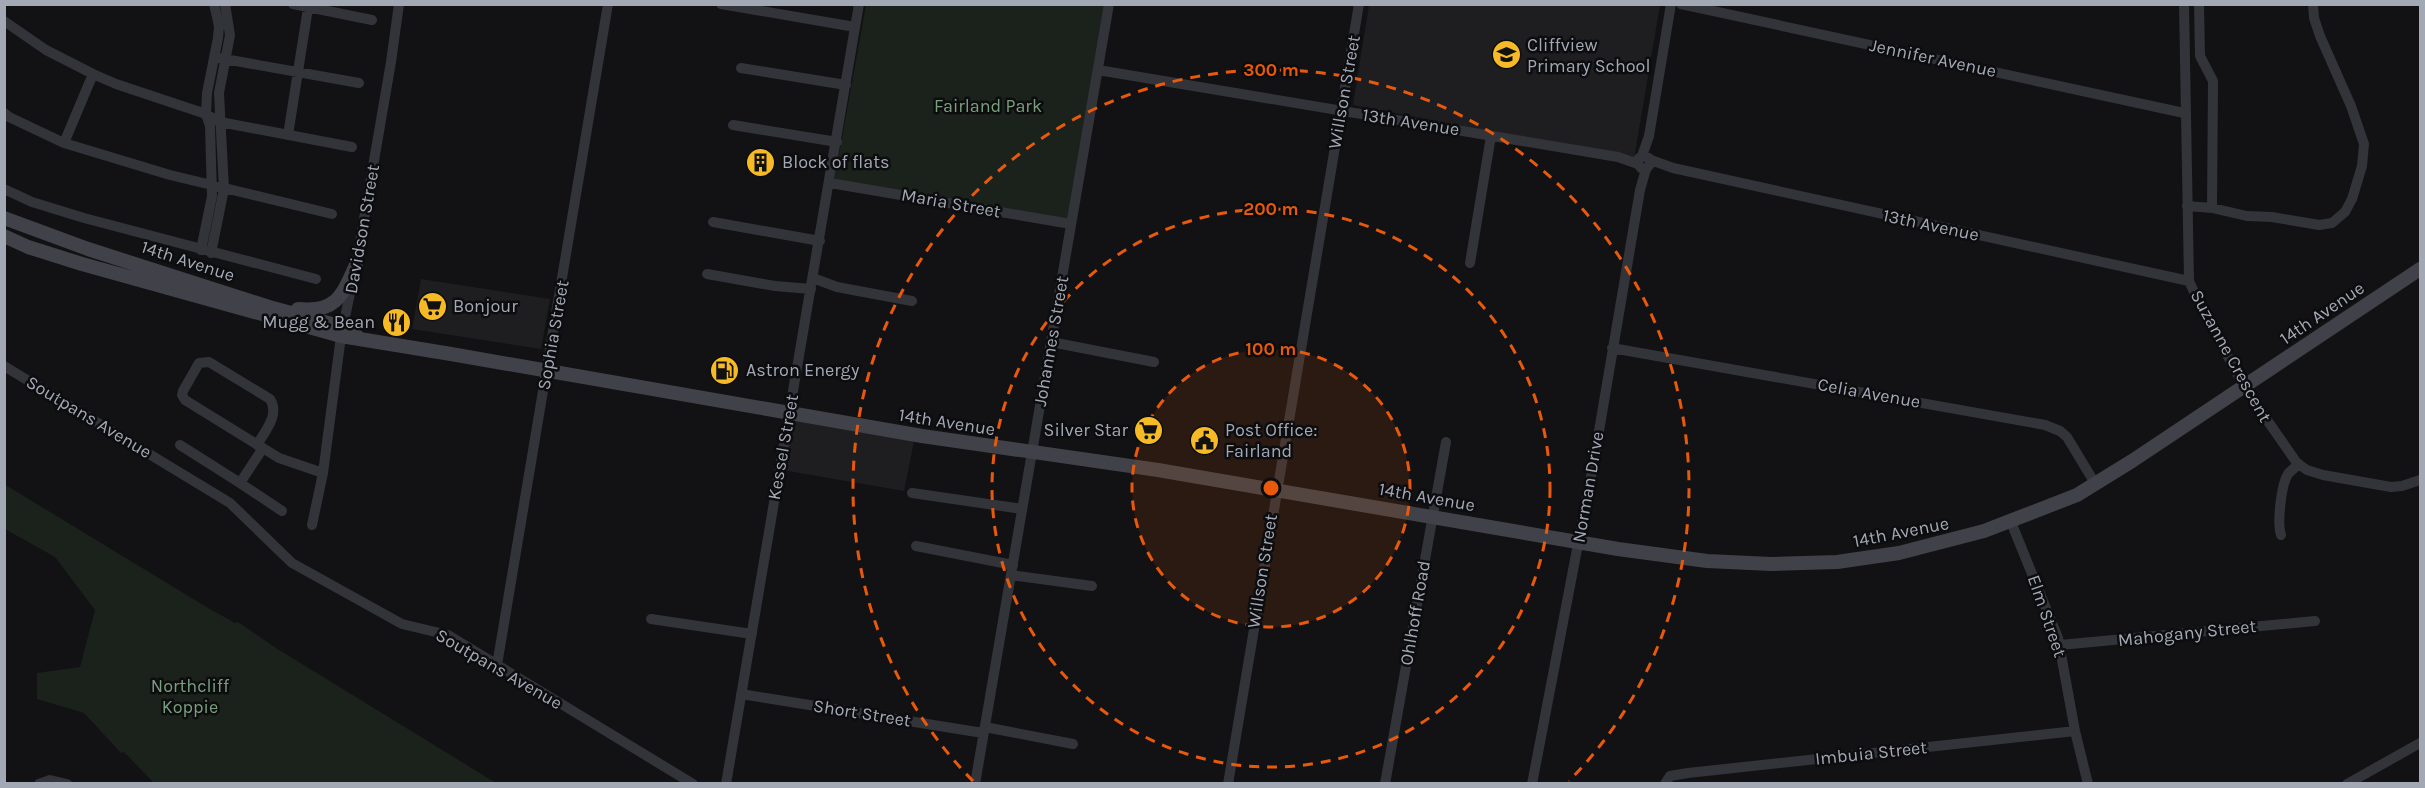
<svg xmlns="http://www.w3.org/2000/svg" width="2425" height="788" font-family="Karla,sans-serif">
<rect width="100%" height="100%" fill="#121214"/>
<path fill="#1e1e21" d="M1369,5H1660L1634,159L1353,105Z
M421,279L550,299L541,349L412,329Z
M791,416L915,436L904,491L782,470Z"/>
<path fill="#1a221b" d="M866,5H1109L1072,222L834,182Z
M4,484L208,608L235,623L238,622L276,648L496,783H154L124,752L121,753L84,713L37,699V673L80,667L95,610L55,557L5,529Z"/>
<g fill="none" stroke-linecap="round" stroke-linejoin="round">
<path stroke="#333439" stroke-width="10" d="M293,4L372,20
M721,4L855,27
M1681,4L2184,113
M2184,4L2189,281L2194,292L2244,387L2297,463L2307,470L2323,475L2391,487L2402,486L2420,480
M2199,4L2200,56L2213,81L2212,208
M4,21L46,50L93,74L116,84L206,114L220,122L352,147
M219,58L359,83
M741,68L846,85
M1098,70L1618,157L1638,164
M4,113L9,117L64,143L170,175L332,214
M733,125L837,142
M288,135L308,8
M64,143L93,74
M1642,156L1649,136L1671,4
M1651,160L1673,168L2189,281
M830,183L1071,224
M4,189L32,202L84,218L316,279
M2187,206L2212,208L2247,216L2272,217L2319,225L2332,223L2345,212L2352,199L2362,166L2364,144L2351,106L2320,36L2314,18L2313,4
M713,222L820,241
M201,250L212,196L210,126L206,114L207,93L218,38L219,26L214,4
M211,253L224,189L219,93L230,35L225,4
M1470,263L1491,136
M707,274L775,286L811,289
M813,278L837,287L912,301
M1051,342L1154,362
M1612,348L2045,425L2060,431L2067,437L2096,485
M4,366L230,503L292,563L402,624L448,635L693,784
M180,445L240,483L263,448
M257,445C265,431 280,415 270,399L209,362L199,363L183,391L182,395L185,400L279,458L323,473
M240,483L282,511
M912,493L1022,509
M2011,522L2058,638L2075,731L2088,784
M312,525L323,473L341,336L356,265L391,62L399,4
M2281,535C2277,523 2281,485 2288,474C2291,470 2296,467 2299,464
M916,546L1013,565
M1011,575L1092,586
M651,619L752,634
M2060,645L2315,621
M497,665L608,4
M741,694L983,733
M985,727L1073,744
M39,784L50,780L67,784
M726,784L859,4
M975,784L1109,4
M1228,784C1270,524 1314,264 1359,4
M1385,784L1446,442
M1532,784L1593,466L1640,190L1646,169L1651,163L1649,158L1642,156L1638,159V164L1641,168L1646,169
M1665,784L1670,776L1688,773L2075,731
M2347,784L2420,743"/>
<path stroke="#414249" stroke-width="14" d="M4,218L88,249L269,307L343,327L358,337
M4,236L28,247L82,264L341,336L451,354L922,436L1158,470L1618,549L1707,561L1771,564L1837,562L1899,553L1984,531L2077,495L2132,461L2420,269
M298,309C336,313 342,296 356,265"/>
</g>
<circle cx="1271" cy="488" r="139" fill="#e8590c" fill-opacity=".12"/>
<g fill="none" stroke="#e8590c" stroke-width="3" stroke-dasharray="10 8">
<circle cx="1271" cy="488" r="139"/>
<circle cx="1271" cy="488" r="279"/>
<path d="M973 781A418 418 0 1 1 1569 781"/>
</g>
<defs>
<symbol id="school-disc" viewBox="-11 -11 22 22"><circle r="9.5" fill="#f7ba27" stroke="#0d0d0f"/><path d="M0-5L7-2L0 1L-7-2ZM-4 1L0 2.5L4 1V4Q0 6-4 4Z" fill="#111"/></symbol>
<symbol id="building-disc" viewBox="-11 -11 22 22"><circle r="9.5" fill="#f7ba27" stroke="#0d0d0f"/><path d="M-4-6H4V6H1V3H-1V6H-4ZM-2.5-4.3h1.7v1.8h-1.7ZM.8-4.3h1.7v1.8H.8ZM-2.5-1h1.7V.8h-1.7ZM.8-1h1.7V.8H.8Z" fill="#111"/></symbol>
<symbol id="supermarket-disc" viewBox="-11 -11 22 22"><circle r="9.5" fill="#f7ba27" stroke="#0d0d0f"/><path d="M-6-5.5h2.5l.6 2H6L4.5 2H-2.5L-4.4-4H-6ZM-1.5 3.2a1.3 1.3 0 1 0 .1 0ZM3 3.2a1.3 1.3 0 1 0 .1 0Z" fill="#111"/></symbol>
<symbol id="restaurant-disc" viewBox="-11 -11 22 22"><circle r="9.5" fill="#f7ba27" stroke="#0d0d0f"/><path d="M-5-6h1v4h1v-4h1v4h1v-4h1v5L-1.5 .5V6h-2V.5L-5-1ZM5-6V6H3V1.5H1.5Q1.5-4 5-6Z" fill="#111"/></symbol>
<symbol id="fuel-disc" viewBox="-11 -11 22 22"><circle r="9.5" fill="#f7ba27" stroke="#0d0d0f"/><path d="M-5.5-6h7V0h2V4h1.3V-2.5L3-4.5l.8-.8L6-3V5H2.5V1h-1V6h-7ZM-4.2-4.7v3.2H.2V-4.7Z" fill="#111"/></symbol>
<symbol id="civic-disc" viewBox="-11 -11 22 22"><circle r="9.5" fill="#f7ba27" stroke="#0d0d0f"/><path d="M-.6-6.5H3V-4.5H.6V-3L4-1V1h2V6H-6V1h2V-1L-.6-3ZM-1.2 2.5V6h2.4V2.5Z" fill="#111"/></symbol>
</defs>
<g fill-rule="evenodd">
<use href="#school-disc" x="1490" y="38" width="33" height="33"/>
<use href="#building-disc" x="744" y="146" width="33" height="33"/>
<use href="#supermarket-disc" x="416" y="290" width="33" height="33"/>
<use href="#restaurant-disc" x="380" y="306" width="33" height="33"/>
<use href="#fuel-disc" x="708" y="354" width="33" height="33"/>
<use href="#supermarket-disc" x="1132" y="414" width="33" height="33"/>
<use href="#civic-disc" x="1188" y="424" width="33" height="33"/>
</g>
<g text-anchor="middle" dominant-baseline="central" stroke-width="5" stroke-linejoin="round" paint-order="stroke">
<g font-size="18" fill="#a3a8b5" stroke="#0d0d0f" text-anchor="start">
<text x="1527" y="45">Cliffview<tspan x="1527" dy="21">Primary School</tspan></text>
<text x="782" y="162">Block of flats</text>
<text x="453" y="306">Bonjour</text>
<text x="375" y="322" text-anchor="end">Mugg &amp; Bean</text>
<text x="746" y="370">Astron Energy</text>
<text x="1128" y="430" text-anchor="end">Silver Star</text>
<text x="1225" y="430">Post Office:<tspan x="1225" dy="21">Fairland</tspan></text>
</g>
<g font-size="18" fill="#a3a8b5" stroke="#0d0d0f">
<text transform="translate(1933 58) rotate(12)">Jennifer Avenue</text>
<text transform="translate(1344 92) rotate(-80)">Willson Street</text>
<text transform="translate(1411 122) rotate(9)">13th Avenue</text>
<text transform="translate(951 203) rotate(10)">Maria Street</text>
<text transform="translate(1931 225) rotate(12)">13th Avenue</text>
<text transform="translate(362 229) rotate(-80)">Davidson Street</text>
<text transform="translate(188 261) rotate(18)">14th Avenue</text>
<text transform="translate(2322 313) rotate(-34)">14th Avenue</text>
<text transform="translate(553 335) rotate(-80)">Sophia Street</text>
<text transform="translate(1051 341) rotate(-80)">Johannes Street</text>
<text transform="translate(2231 356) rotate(61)">Suzanne Crescent</text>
<text transform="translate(1869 393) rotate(10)">Celia Avenue</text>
<text transform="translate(89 417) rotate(31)">Soutpans Avenue</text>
<text transform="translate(947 422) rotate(9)">14th Avenue</text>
<text transform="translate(783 447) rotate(-80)">Kessel Street</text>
<text transform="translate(1588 487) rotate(-80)">Norman Drive</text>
<text transform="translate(1427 497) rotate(10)">14th Avenue</text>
<text transform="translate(1901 532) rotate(-11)">14th Avenue</text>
<text transform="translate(1262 571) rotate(-81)">Willson Street</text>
<text transform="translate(1415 613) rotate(-80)">Ohlhoff Road</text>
<text transform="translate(2047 616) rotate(71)">Elm Street</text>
<text transform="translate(2187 633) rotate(-6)">Mahogany Street</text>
<text transform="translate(499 669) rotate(30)">Soutpans Avenue</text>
<text transform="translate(862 713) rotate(9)">Short Street</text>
<text transform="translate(1871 753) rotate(-6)">Imbuia Street</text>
</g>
<g font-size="18" fill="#79a07d" stroke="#0d0d0f">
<text x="988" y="106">Fairland Park</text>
<text x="190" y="686">Northcliff<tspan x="190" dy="21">Koppie</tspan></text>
</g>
</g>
<circle cx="1271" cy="488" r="9" fill="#e8590c" stroke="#0d0d0f" stroke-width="3"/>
<g font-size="18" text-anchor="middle" font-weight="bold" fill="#e8590c" stroke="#0d0d0f" stroke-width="5" stroke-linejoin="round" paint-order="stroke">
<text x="1271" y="76">300 m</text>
<text x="1271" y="215">200 m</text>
<text x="1271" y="355">100 m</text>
</g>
<rect width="2425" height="788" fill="none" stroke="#a3a8b5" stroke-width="12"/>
</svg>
